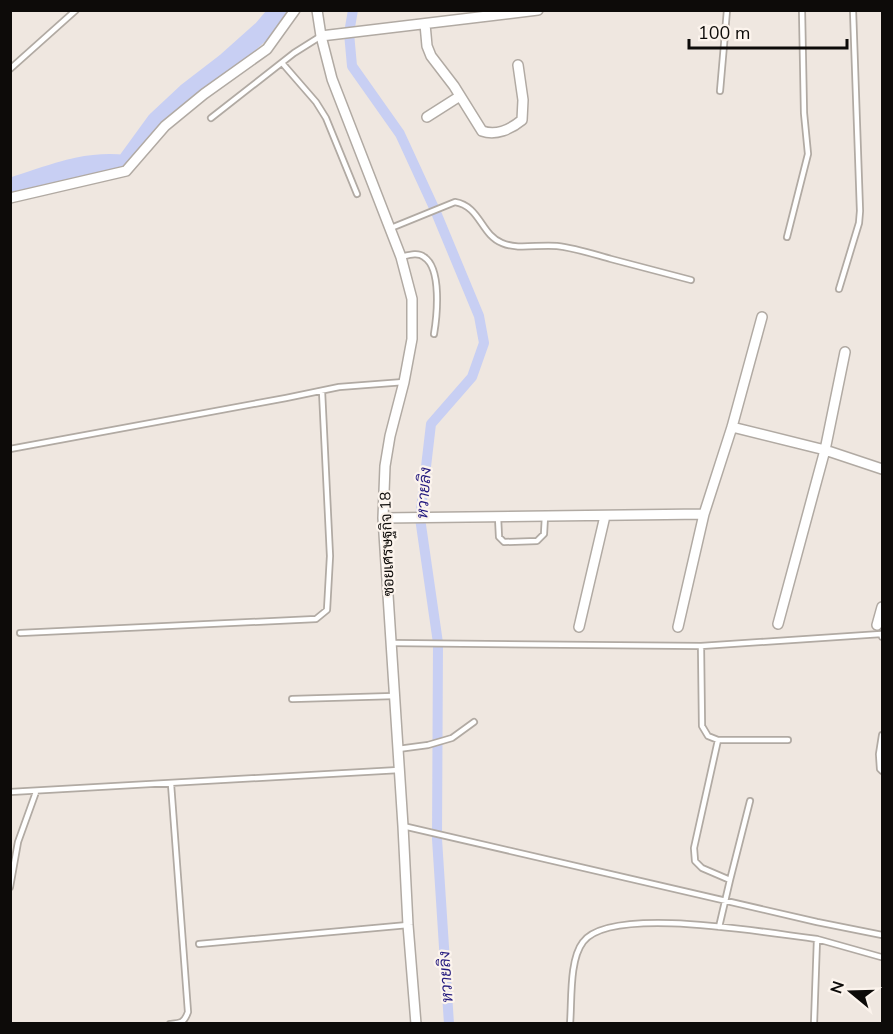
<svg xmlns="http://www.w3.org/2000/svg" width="893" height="1034" font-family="'Nunito Sans',Sarabun,sans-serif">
<rect width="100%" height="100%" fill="#efe7e0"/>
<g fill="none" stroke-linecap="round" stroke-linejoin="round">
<path stroke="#c8cff3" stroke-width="10" d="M353,10L349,33L352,66L400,134L435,210L479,316L484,343L472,377L431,424L420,518L438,643L437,839L449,1024"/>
<path stroke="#c8cff3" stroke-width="20" d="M10,188C49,176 84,160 125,165L157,121L187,93L226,63L263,30L280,10"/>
<defs>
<path id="lane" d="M283,64L316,102L326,118L357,194
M10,69L76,10
M720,91L727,10
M211,118L294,53L321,36
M391,228L455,202C480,206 481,235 502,243C518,250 539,244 557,246C575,248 593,254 611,259C638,266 664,273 691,280
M787,237L808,154L804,113L802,10
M401,257C409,255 418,252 424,257C442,268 437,316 434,334
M839,289L859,223L860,211L853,10
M10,449L286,398L339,387L404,382
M498,517L499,537L504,542L537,541L544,534L545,516
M20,633L316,619L327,610L330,556L322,391
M392,643L701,646L881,634L882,637
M701,646L702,726L708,736L718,740
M292,699L394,696
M882,735L879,754L880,769L882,771
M398,749L428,745L452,738L474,722
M10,792L399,770
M403,826L817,922L882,935
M730,880L750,801
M10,887L18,842L36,792
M719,927L730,880L702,868L695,861L694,848L718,740H788
M817,939L881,957
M199,944L408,925
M170,1024C181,1023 184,1023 188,1012L171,784
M570,1024C572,1001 569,960 583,942C611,904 772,934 817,939L814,1024"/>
<path id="street" d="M317,10L321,36L332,79L401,257L412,299V339L404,382L390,436L385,466L383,518L403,826L408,925L416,1024
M425,24L427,46L431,56L454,86L482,131C496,136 511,129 522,120L523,100L518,65
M321,36L538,10
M427,117L460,96
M10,198L126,171L165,126L204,94L267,49L295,10
M732,427L825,450L882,469
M383,518L704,514
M778,624L825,450L845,352
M877,625L882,607
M579,627L605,516
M678,627L704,514L732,427L762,317"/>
</defs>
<use href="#lane" stroke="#b1aaa3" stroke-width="8"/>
<use href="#street" stroke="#b1aaa3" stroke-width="12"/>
<use href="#lane" stroke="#fff" stroke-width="4.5"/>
<use href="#street" stroke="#fff" stroke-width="9"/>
</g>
<g text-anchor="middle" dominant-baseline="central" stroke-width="4.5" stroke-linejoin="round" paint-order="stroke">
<g font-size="15" fill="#0d0b09" stroke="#fcf4ed">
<text transform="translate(387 544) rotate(-92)">ซอยเศรษฐกิจ 18</text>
</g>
<g font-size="16" font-style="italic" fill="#251b7f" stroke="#fcf4ed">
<text transform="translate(424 493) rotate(-86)">หวายลิง</text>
<text transform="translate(446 977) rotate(-94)">หวายลิง</text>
</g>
</g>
<rect width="893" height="1034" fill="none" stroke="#0d0b09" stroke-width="24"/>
<g transform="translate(851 992) rotate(289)" stroke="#fcf4ed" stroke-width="4.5" paint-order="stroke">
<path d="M0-4.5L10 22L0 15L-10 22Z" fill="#0d0b09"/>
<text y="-9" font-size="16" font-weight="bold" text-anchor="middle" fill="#0d0b09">N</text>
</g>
<path d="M689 39v9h158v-9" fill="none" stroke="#0d0b09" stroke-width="3"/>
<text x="698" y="39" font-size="18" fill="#0d0b09" stroke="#fcf4ed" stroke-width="4.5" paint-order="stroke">100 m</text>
</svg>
